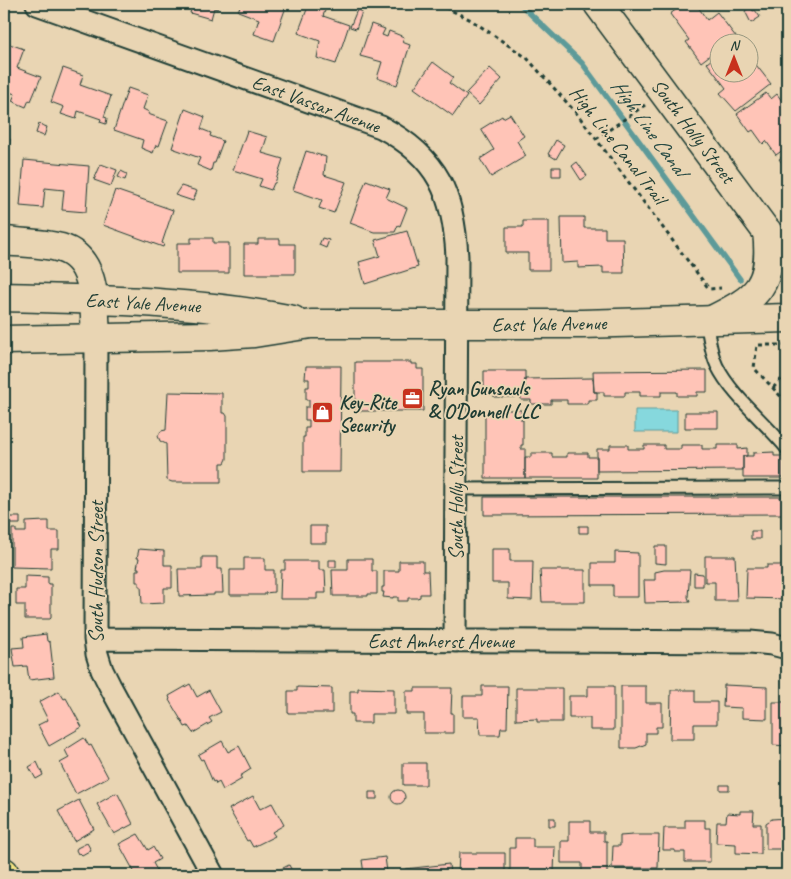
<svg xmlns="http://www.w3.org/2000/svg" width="791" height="879" font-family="Caveat,sans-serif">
<rect width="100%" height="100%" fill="#e9d5b3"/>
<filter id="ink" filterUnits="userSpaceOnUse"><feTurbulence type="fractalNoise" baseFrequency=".02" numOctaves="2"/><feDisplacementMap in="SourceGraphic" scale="10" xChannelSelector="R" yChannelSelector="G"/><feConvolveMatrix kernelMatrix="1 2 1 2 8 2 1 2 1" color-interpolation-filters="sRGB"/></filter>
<g filter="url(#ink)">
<path fill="#86d8dd" stroke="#5d9a99" d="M635,410H677V432H635Z"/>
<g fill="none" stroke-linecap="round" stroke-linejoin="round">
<path stroke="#5d9a99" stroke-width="5.5" d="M520,4L582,63L740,279"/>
</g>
<path fill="#ffc4b7" stroke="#1f3d34" d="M193,4H219L217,9L214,8L211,19L190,13Z
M241,4H287L274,41L254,34L259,19L238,11Z
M309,4L326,8L323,16L349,25L336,64L317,58L320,41L298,33Z
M684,4H696L707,20L717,12L736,37L728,42H718V49L701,62L686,42L689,40L670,14Z
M750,7L753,11L755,10L760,17L751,23L745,11Z
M357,10L362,12L356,29L350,27Z
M371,24L385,29L382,35L387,37L389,31L404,37L402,42L410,45L397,85L377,78L382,62L360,56Z
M4,42L24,49L17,68L41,77L31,101L29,100L26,107L12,101L15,94L4,90Z
M718,54V72H748V64L753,61L771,84L736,111L720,93L726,88L707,63Z
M433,62L453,77L449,83L467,96L453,116L414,88Z
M63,68L83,75L80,85L111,96L104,117L107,118L106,124L100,122L101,119L78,111L76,119L61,114L64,107L51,102Z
M490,68L502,79L479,105L466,93Z
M128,88L148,95L143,109L149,112L148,114L168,121L159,146L156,145L153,153L141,148L143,140L114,130Z
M766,93L771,99L777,94L787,108V113L783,116L787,122V147L776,155L766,141L763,144L753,130L750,132L737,114Z
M185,109L205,117L201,129L211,133L210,136L223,141L215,163H213L211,171L197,165L200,158L172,148Z
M510,114L524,136L517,141L526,156L491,177L480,159L494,150L481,129L502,116L503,118Z
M39,124L47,127L44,136L36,133Z
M247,131L267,137L262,153L283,159L275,183H274L271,190L259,186L262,179L233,170Z
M4,138L10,139L5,205H4Z
M556,140L564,145L556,159L548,154Z
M306,151L326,157L324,175L346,182L334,213L319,208L322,200L293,190Z
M787,154V170L779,159Z
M24,160L89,166L86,212L62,210L64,190L45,188L43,208L20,206Z
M577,162L587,176L581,180L572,166Z
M101,164L117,170L111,186L94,180Z
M552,167H561V176H552Z
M121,171L127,174L125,180L118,177Z
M366,180L390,189L386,198L407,208L400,226L398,225L395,232H374L350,223Z
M181,186L197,191L193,201L175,195Z
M115,190L173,210L162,243L164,244L163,247L103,225Z
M561,217H584V228H605V238H623L624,273H603V267L578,268V262L562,263Z
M523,221H549V270H528V253H506V227H523Z
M407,231L418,267L365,284L359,262L380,256L375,240Z
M191,238H213V243H229V273H177V243H191Z
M322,238L329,240L326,248L319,245Z
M258,239H280V244H295V274H244V244H258Z
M355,362H411V364H417V369H423V411H355Z
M306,366H341L340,472H303V437H305V428H309V420H305V407H309V400H306V387H309V379H305Z
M707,370V392H697V396H677V392H661V396H640V392H625V396H604V392H594L593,371Z
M484,371H525V392H515V397H494V393H484Z
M593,378L594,392H597V400H588V404H567V400H551V404H531V400H521V392H525V379Z
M168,392L222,393V413H225L227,416V459L225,463H221V482H172L167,480L166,444L160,441L158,436L161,431L166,430Z
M485,410H521V420H523V445H521V449H525V478H485Z
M685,412H718V428H685Z
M610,445H628V449H644V445H664V449H681V445H702V449H717V445H738V449L747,448V456H743V470L597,471V449H610Z
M774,452V456H783V478H743V456H753V453Z
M531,453H552V457H567V453H588V457H597V478H525V457H531Z
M484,497H787V514L484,515Z
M9,517H20V524H11Z
M45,521H49V531H59V549H51V568L12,567V529H16V532H26V522Z
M310,526H326V543H310Z
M579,526H588V533H579Z
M751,531H760V539H751Z
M655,546H666V564L655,563Z
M139,549L164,551V565H172V588H164V603L142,604L141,586H139V582H136V570H139V568H137L139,558H137Z
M492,549H510V561H533L532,600L508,599V583H492Z
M615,552L638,553V597H613V585H592V563H615Z
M705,556H735L737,601H715V582H705Z
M202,557H217V569H222L223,593H214V595L179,596L178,569H202Z
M244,558H265V570H274V592L265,593V595H230V570H244Z
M348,559H372V571H377V594H368V596H333L332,570H348Z
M329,560H336V567H329Z
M285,561H319V570H325L326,593H317V599H280L281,570H285Z
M399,561H423V571H428L429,594H420V597L417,598H408V601H398V597H393V598L383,597L384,592H382V587H384V571H399Z
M767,565H787V599L746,598L747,568H767Z
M540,570H585V602H542Z
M664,570H690L688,597L690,602L645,603L644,580H655V572Z
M694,573L703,574V586H694Z
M25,576L48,577V584H51V618L50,619H25V605H16V589H25Z
M46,634L47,641L50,642L54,677L29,680L27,666L15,667L12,648L24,647L23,637Z
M190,684L197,697L209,690L221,712L209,718L212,722L193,733L188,726L185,727L184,725L169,700L170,699L169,696Z
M724,685L767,687V719L742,718V708L723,707Z
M482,686H508L507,728H501L500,735H480L479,717H463V696H482Z
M588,686H614V730H590V718H569V696H588Z
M621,686H646V703H662V727H656V733H646V744L636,748H621Z
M297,687L332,688V713H288V691H297Z
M358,688L394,689V714H371V723H353V714H350V691H358Z
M415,688H452L451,713H453V733H424V714H406V691H415Z
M516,688H562V722H537V719L516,720Z
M671,690H695V702H717V724H694V739H670Z
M59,691L64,699L66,698L82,727L49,746L38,725L48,720L39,702Z
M773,702H787V746L773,745Z
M84,738L89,746L91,745L108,777L76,794L60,763L69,758L65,750Z
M222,741L228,752L239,746L251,769L240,776L242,779L223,790L219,782L216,784L215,781L213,782L203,759L201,760L198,755Z
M37,762L43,775L36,779L29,767Z
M403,763H426V785H403Z
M720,785H729V790H720Z
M391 797a7 7 0 1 1 14 0a7 7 0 1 1-14 0Z
M369,792H377V799H369Z
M116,793L118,794L133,824L114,834L97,804Z
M253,796L260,809L272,803L284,825L272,832L275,836L253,847L249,840L247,841L229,809Z
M79,800L94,829L74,841L58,811Z
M740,811H754L753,824H761V854L736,853V844L716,843L717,822H726L727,813L740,814Z
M787,815V849H766V823L772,819L787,818Z
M549,818H555V826H549Z
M685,820H705V828H710V862H685V852H675V850H663L664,828H685Z
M569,821H590V832H604V841H607V875H582V863H561V841H569Z
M138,834L148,850L153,847L160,859L153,863L159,874L157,875H136L119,844Z
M633,835H659L658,868H612L613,846H620V836Z
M515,838H533V847H555L554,872H535V875H510V848H515Z
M87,843L91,850L82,855L80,853L78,854L76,850L77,848Z
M459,853H505V875H458Z
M385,857L387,872L393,871L394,875H356L364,874L362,860Z
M449,864L450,875H406L405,869Z
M289,865L294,875H269Z"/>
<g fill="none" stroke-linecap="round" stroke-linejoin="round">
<defs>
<path id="service" d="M706,320C709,335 710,352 717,366C731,395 766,423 787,449
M456,489L787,488"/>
<path id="minor" d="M37,4L381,127C438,157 454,195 457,257L455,641
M96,339L95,639L97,654L102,670L110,686L213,875
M95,639L750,642L772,644L787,648"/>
<path id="tertiary" d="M598,4L787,259
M4,241C23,243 43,243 61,248C98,259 94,308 96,339
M712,320C759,297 773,285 767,231"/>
<path id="secondary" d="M4,297C101,300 198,301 293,320
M4,340L210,336L254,333L311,324H582L787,318"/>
<path id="motorway" d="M4,872L5,875"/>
</defs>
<use href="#service" stroke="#1f3d34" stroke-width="15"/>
<use href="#minor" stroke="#1f3d34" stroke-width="25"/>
<use href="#tertiary" stroke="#1f3d34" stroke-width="31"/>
<use href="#secondary" stroke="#1f3d34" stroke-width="31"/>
<use href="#motorway" stroke="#1f3d34" stroke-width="31"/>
<path stroke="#1f3d34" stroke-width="3" stroke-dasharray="4 4" stroke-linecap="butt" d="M438,4L471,20L527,58L578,115L709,289L721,288
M596,139L645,105
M787,345H757L754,368L787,403
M773,388L787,373"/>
<use href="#service" stroke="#e9d5b3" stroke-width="11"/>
<use href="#minor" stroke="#e9d5b3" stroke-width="21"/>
<use href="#tertiary" stroke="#e9d5b3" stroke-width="28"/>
<use href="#secondary" stroke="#e9d5b3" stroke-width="28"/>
<use href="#motorway" stroke="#f4e382" stroke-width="28"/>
</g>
</g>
<defs>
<symbol id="office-square" viewBox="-11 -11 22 22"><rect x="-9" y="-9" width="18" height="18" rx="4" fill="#c8321e" stroke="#e9d5b3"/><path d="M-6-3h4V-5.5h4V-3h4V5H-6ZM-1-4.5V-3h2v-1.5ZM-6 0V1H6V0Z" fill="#fff"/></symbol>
<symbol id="shop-square" viewBox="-11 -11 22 22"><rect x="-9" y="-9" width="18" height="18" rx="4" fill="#c8321e" stroke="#e9d5b3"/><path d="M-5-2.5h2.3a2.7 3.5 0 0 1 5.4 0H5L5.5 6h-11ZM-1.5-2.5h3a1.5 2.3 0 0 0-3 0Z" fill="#fff"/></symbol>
</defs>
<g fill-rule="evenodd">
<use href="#office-square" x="400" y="386" width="25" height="25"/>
<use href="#shop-square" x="310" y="400" width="25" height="25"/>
</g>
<g text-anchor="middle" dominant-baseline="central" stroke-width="4" stroke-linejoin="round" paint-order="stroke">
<g font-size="20" fill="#1f3d34" stroke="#e9d5b3">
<text transform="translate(316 104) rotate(20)">East Vassar Avenue</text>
<text transform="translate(693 131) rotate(53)">South Holly Street</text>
<text transform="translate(618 145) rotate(52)">High Line Canal Trail</text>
<text transform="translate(143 303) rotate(3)">East Yale Avenue</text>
<text transform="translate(549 324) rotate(-1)">East Yale Avenue</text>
<text transform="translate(456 498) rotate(-90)">South Holly Street</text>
<text transform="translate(96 572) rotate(-90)">South Hudson Street</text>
<text x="441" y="641">East Amherst Avenue</text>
</g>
<g font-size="20" font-weight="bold" fill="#1f3d34" stroke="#e9d5b3" text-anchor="start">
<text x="428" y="388">Ryan Gunsauls<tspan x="428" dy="23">&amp; O'Donnell LLC</tspan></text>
<text x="339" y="402">Key-Rite<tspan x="339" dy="23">Security</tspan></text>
</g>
<g font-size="21" font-style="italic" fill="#294c45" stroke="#e9d5b3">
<text transform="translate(649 127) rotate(54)">High Line Canal</text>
</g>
</g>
<rect width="791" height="879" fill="none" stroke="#e9d5b3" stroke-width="20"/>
<rect x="10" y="10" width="771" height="859" fill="none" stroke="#1f3d34" stroke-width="2" filter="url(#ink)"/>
<g transform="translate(734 58)"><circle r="24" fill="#e9d5b3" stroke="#989880"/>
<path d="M0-4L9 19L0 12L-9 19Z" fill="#c8321e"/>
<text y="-8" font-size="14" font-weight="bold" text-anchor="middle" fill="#1f3d34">N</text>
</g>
</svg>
